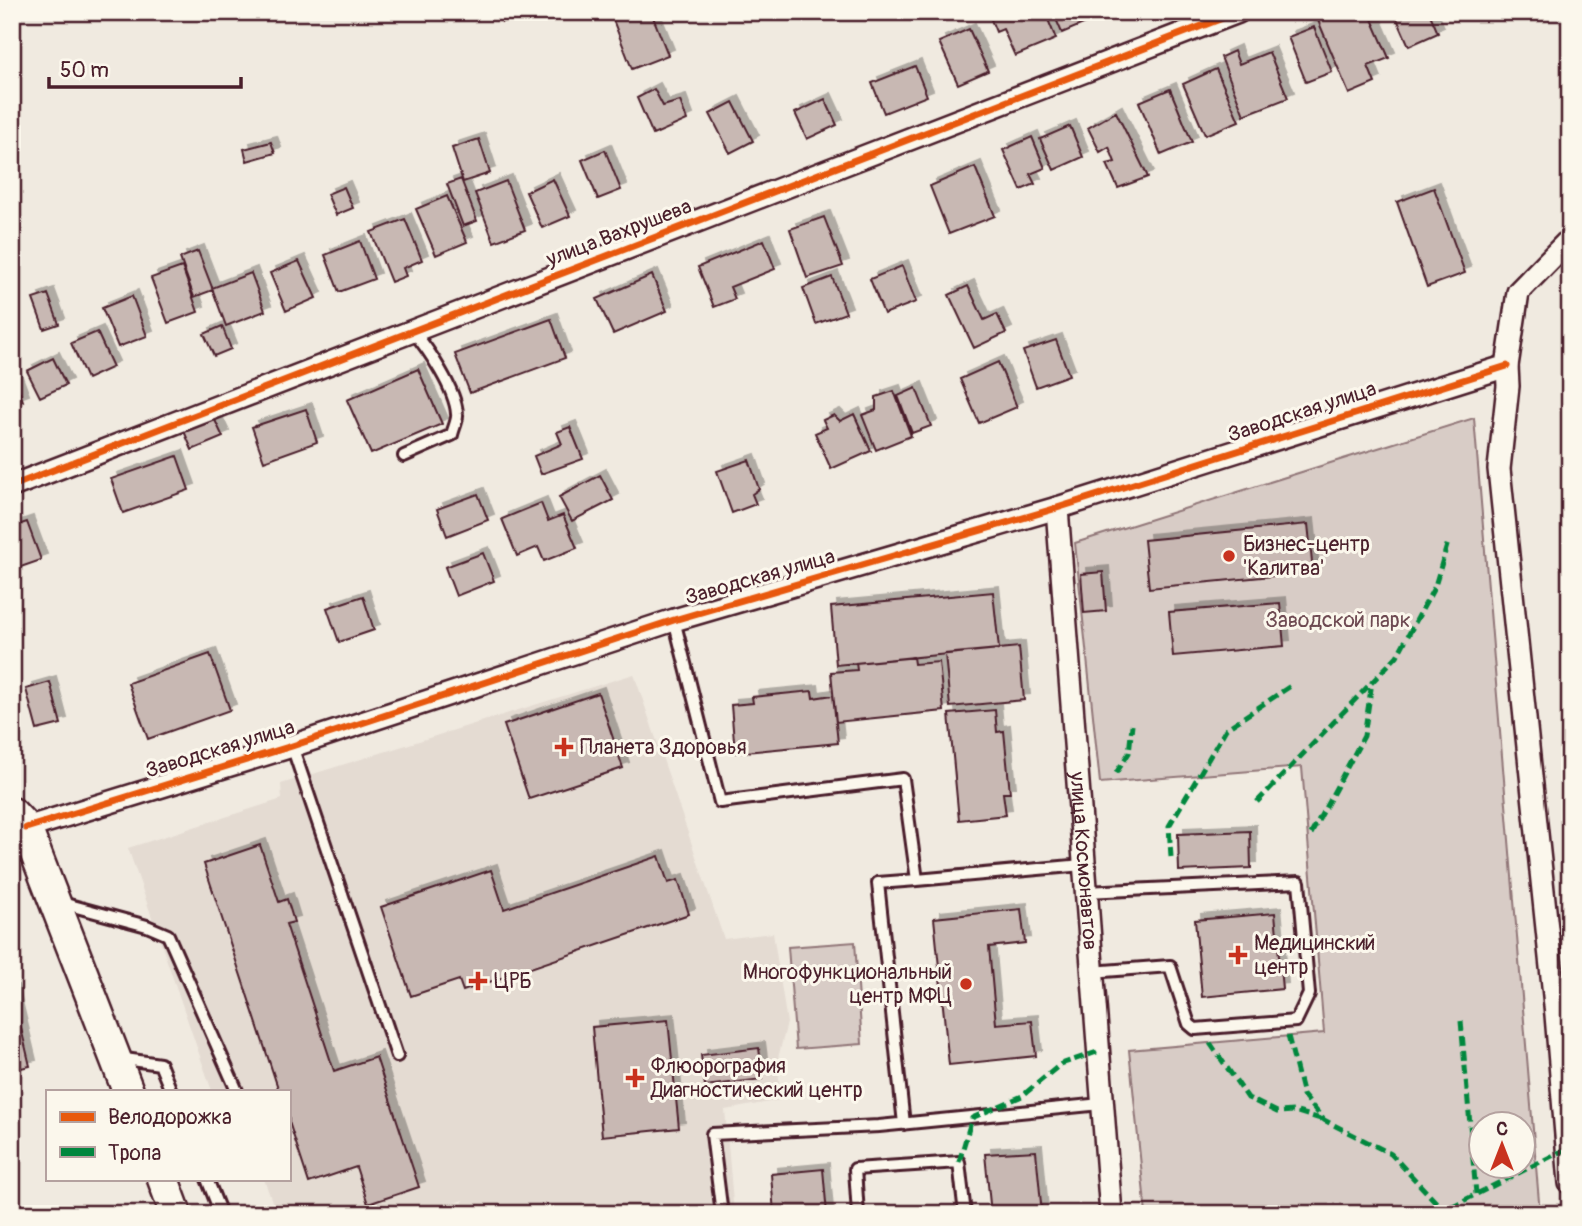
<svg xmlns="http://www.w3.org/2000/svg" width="1582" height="1226" font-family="Pangolin,sans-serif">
<defs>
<filter id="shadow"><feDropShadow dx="6" dy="-6" stdDeviation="0" flood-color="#0004"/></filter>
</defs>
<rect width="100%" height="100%" fill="#f0eae0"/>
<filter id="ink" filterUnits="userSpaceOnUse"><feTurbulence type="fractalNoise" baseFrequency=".0143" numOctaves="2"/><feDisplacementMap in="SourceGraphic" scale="14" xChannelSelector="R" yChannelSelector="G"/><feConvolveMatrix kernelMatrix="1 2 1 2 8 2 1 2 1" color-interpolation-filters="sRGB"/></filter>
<g filter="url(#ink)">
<path fill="#e4dbd2" d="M634,674L724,939L773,933L787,1023L778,1058L780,1100L725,1110L734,1214H462L463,1200L422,1214H282L273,1204L264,1179H289V1091H212L128,848L282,799L281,784Z"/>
<path fill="#d8ccc6" stroke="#917678" stroke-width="2" fill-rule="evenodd" d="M1474,418L1540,1214H1146L1129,1050L1324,1033L1302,767L1100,783L1075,543ZM1480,1124H1522V1166H1480Z
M855,942L862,1044L796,1049L788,947Z"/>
<path fill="#c8b8b3" stroke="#4a1f2b" stroke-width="2" filter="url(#shadow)" d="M497,12H519V15L502,22Z
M610,12H651L668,55L632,69Z
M988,12H1045L1056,39L1015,56L1003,29L996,32Z
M1053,12H1090L1093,20L1062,33Z
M1331,12H1369L1389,58L1368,66L1375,83L1349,94L1317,18Z
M1394,12H1429L1438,33L1409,46Z
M1314,27L1332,72L1306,82L1288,37Z
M969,29L988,71L958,84L939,42Z
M1234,51L1239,64L1269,52L1288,98L1244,115L1221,57Z
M915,66L927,96L884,113L872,83Z
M1216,69L1239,121L1205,135L1183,84Z
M654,89L663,106L680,101L687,120L653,135L637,98Z
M1170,89L1192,142L1161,155L1139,102Z
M825,99L837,125L807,139L795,113Z
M733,102L753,141L730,153L710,114Z
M1116,112L1148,177L1118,188L1107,164L1115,162L1109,147L1100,152L1088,128Z
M1070,126L1083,157L1054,170L1040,139Z
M1032,137L1045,168L1030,174L1035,184L1021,190L1003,150Z
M479,139L490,173L463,182L452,148Z
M271,142L275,153L247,161L244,149Z
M605,150L621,190L598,199L582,160Z
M975,167L995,216L949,234L930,186Z
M461,179L477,221L463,226L447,184Z
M553,179L570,216L542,228L526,192Z
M506,181L525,230L494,242L475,193Z
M344,187L353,208L336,215L327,194Z
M1434,188L1465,273L1427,287L1397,202Z
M447,196L467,242L436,255L416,209Z
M824,217L843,266L807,278L790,229Z
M405,219L422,260L403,268L406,276L391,282L371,232Z
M764,240L775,269L730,287L735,299L714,307L698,267Z
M360,241L374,279L339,292L325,255Z
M198,251L213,290L194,297L180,258Z
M299,261L316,298L286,311L270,273Z
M902,266L916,302L884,314L870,279Z
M182,267L198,312L168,323L151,278Z
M251,273L265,311L226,326L212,288Z
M652,275L667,311L613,334L597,299Z
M832,277L846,313L816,324L803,288Z
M968,286L984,320L997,314L1006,333L974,348L949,295Z
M48,294L59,324L44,329L33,299Z
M132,296L147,336L118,347L102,308Z
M551,319L565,358L470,393L455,354Z
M222,326L231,349L214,356L204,334Z
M97,332L113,367L87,379L71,343Z
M1056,340L1069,375L1036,387L1023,351Z
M53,358L66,385L40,397L27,371Z
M998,362L1017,407L979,423L960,379Z
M418,369L442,424L371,454L347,400Z
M14,377L23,401L12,405V378Z
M916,388L931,426L912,433L898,396Z
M894,391L911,436L876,450L862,415L876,410V397Z
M306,409L317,442L264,461L252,427Z
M854,414L871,451L831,469L815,433L827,428L823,420L834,415L840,421Z
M214,418L223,437L192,450L184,431Z
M570,427L583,459L541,474L534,456L562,444L557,432Z
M177,456L189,490L123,513L111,479Z
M749,460L759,489L752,494L756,504L732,513L717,471Z
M600,475L613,500L572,521L559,497Z
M478,494L488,520L447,536L437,509Z
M541,503L548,521L563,515L577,548L544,561L538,547L517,556L502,519Z
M27,522L41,560L12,570V527Z
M1308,524L1313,572L1149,588L1144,540Z
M483,553L494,581L456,596L445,567Z
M1103,572L1106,611L1084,613L1081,574Z
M993,592L999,649L836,665L831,607Z
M363,596L374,630L339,642L327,608Z
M1280,603L1284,646L1173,656L1169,612Z
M1019,647L1024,700L950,707L945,654Z
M210,654L230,710L148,739L128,683Z
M913,657L914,664L939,662L944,711L836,722L831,672L857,670L856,663Z
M50,682L61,724L37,730L26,689Z
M812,691L813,698L833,695L838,743L735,753L731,705L753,703L752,697Z
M598,693L623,768L529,799L504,725Z
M995,710L997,732L1004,731L1010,793H1003L1006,815L959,820L949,714Z
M1250,831L1251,868L1179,871L1178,834Z
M260,845L279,902L287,899L294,922L286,924L334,1071L376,1057L419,1187L368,1204L356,1167L309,1183L289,1122V1091H279L204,864Z
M659,856L668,883L678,880L689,914L463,991L459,980L411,996L381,907L491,870L504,909Z
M1021,909L1025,943L989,947L996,1024L1032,1021L1036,1056L949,1065L934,918Z
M1275,913L1282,989L1202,997L1195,920Z
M12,990L30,1066L12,1070Z
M668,1020L679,1128L602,1136L592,1027Z
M759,1048L763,1079L705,1086L701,1055Z
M1036,1151L1042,1214H991L985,1154Z
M823,1169L827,1214H774L771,1174Z"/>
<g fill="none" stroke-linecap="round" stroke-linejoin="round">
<defs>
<path id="lane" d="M404,456L452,435C453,429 458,420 457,414C456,390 428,349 413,331
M674,620L720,802L903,779L917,880L1083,865
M292,746L397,1056
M1085,892L1299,882L1309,994L1296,1021L1195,1029L1189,1024L1170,966L1091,972
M58,902L147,926L168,935L237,1091
M118,1058L160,1064L171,1091
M904,1124L878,883L917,880
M207,1179L221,1214
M722,1214L712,1134L879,1126L1101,1104
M858,1214L855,1169L959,1162L965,1214"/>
<g id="street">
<path d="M1570,241L1566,243L1518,292L1507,366L1508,386L1499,469L1556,1015L1570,1183"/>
<path d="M12,486L1238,12"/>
<path id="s1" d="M1057,508L1111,1214"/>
<path d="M26,828L292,746L674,620L1057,508L1507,366"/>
</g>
<path id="secondary" d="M12,813L26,828L128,1091
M163,1179L176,1214"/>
</defs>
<use href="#lane" stroke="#4a1f2b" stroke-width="16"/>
<use href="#street" stroke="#4a1f2b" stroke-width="26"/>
<use href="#secondary" stroke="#4a1f2b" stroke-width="35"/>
<use href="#lane" stroke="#fbf7ec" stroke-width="10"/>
<use href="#street" stroke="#fbf7ec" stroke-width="21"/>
<use href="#secondary" stroke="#fbf7ec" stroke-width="30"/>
<path stroke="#00873e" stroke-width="5" stroke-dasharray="10 5" stroke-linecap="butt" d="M1116,773L1129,753L1132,725
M1257,802L1397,656L1435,586L1448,542
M1311,834L1364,736L1372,682
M1171,857L1169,826L1226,729L1292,685
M1461,1021L1476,1194
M1288,1036L1303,1095L1324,1120L1391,1154L1447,1214
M1210,1043L1248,1098L1277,1112L1294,1111L1324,1120
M959,1162L972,1118L1022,1096L1061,1064L1097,1052
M1437,1214L1570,1147"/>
<defs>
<path id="cycleway" d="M12,486L1238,12
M26,828L292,746L674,620L1057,508L1507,366"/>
</defs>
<use href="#cycleway" stroke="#fbf7ec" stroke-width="11"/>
<use href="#cycleway" stroke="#e8590c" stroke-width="7"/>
</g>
</g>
<g fill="#c8321e" stroke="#fbf7ec" stroke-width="2.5">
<circle cx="1229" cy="556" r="7"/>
<path d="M560.5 736.5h7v7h7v7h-7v7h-7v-7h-7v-7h7z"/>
<path d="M1234.5 944.5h7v7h7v7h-7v7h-7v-7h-7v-7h7z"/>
<path d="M474.5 970.5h7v7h7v7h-7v7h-7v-7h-7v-7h7z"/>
<circle cx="966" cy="984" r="7"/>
<path d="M631.5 1067.5h7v7h7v7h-7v7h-7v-7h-7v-7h7z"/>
</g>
<g text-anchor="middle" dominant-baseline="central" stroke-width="6" stroke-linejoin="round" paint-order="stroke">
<g font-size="21" fill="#4a1f2b" stroke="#fbf7ec">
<text transform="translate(619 233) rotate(-21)">улица Вахрушева</text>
<text transform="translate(1302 412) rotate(-18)">Заводская улица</text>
<text transform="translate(760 577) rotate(-16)">Заводская улица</text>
<text transform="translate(220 749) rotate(-17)">Заводская улица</text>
<text stroke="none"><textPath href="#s1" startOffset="354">улица Космонавтов</textPath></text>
</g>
<g font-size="21" fill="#4a1f2b" stroke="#fbf7ec" text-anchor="start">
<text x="1243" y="544">Бизнес-центр<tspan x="1243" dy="24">'Калитва'</tspan></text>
<text x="580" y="747">Планета Здоровья</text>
<text x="1254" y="943">Медицинский<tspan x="1254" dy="24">центр</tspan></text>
<text x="952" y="972" text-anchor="end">Многофункциональный<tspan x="952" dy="24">центр МФЦ</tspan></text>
<text x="494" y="981">ЦРБ</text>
<text x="651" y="1066">Флюорография<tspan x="651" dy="24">Диагностический центр</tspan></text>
</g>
<g font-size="21" fill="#6e4a52" stroke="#fbf7ec">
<text x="1338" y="620">Заводской парк</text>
</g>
</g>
<rect width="1582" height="1226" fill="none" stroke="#fbf7ec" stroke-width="42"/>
<rect x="21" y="21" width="1540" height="1184" fill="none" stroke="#4a1f2b" stroke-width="2.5" filter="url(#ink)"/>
<rect x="46" y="1090" width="245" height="91" fill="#fbf7ec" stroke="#b4a19f" stroke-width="2"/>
<rect x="60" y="1112" width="35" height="10" fill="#e8590c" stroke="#b4a19f" stroke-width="2"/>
<text x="108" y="1124" font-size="21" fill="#4a1f2b">Велодорожка</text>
<rect x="60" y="1147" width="35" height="10" fill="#00873e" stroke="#b4a19f" stroke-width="2"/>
<text x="108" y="1160" font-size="21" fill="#4a1f2b">Тропа</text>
<g transform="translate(1502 1145)"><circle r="33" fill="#fbf7ec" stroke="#b4a19f" stroke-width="2"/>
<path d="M0-5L12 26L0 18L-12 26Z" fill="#c8321e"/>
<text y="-10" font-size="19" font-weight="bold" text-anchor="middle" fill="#4a1f2b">С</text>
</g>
<path d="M49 77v10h192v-10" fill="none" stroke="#4a1f2b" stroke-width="3.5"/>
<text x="60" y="77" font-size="21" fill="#4a1f2b" stroke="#fbf7ec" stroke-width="5" paint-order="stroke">50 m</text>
</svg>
